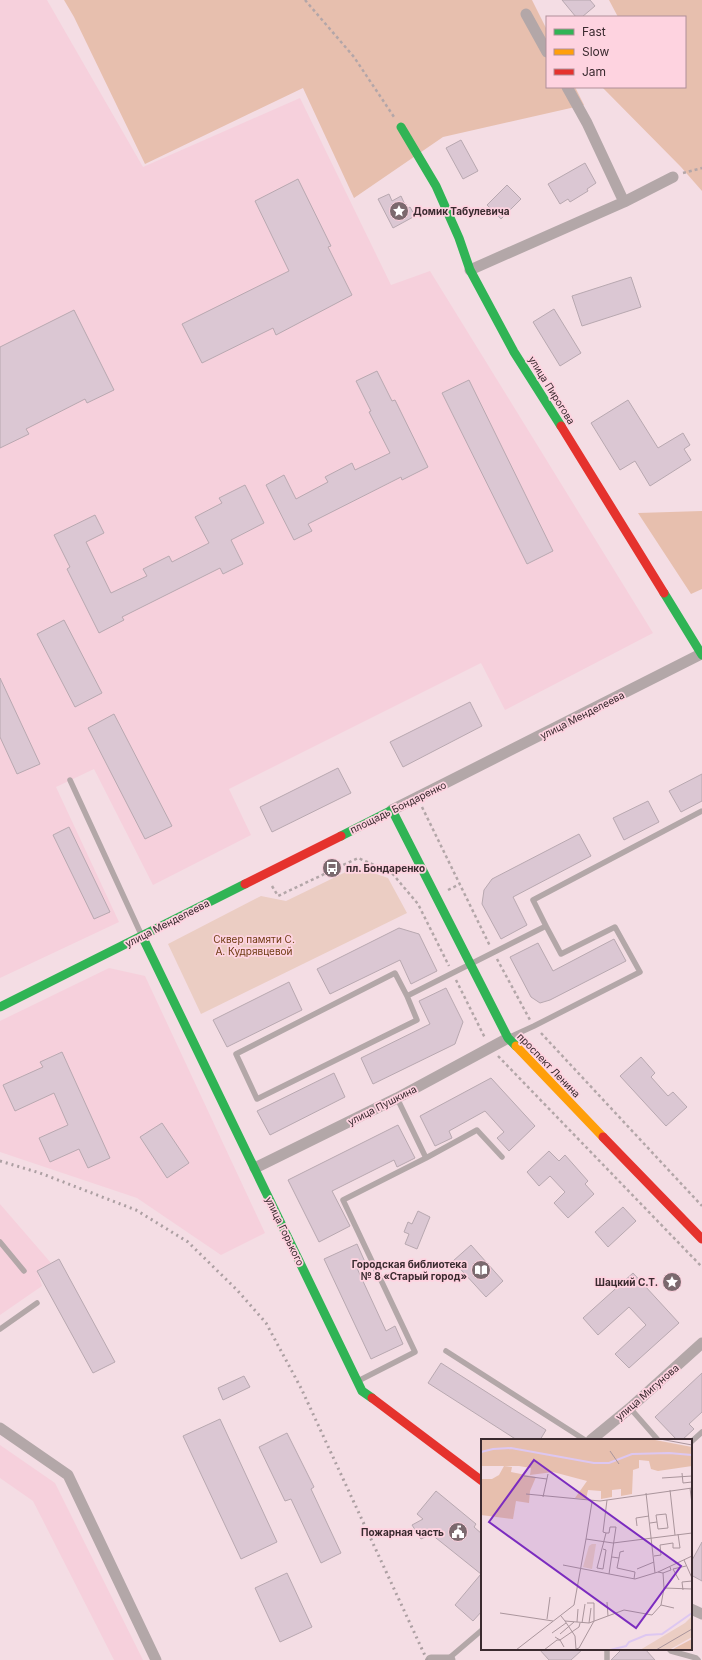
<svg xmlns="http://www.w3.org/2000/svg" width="702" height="1660" font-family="Inter,sans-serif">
<rect width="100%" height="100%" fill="#f4dde4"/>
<path fill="#f6d0dc" d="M0,0H47L143,167L300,98L391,285L430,271L653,633L505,710L481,663L229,789L251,835L153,885L94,769L56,787L119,922L0,978Z
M109,968L145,976L265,1233L221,1255L137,1198L0,1152V1021Z
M0,1204L51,1263L38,1273L42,1286L0,1315Z
M0,1445L55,1483L143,1660H114L33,1501L0,1478Z"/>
<path fill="#ebcdc3" d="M356,867L388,878L407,913L201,1014L168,944L261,896L286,901Z"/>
<path fill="#e7bfae" d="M64,0H532L547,30V87H575L584,105L443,137L354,198L303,88L145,164L74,17Z
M609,0H702V191L681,167L602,87H685V17H618Z
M702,511V589L691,594L638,513Z"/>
<path fill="#dbc7d3" stroke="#b8a8b0" d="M562,0H590L595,6L582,17H576Z
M461,140L478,171L463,179L446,148Z
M585,163L596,183L587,189L588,191L570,202L568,199L560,204L548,184Z
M298,179L331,246L328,247L352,295L276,335L273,328L202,363L182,324L289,271L255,201Z
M507,185L521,199L501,219L487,205Z
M389,194L392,201L401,196L407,209L410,207L415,216L393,228L378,199Z
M631,277L641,307L582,326L572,296Z
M554,309L581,353L560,366L533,322Z
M74,310L114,390L87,403L85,399L26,429L29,434L0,448V347Z
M377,371L392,401L395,400L428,467L402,480L401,477L308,524L312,531L294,540L266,485L284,475L296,499L328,482L325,477L352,463L355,470L390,453L369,412L371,411L356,381Z
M469,380L553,551L527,564L442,393Z
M628,400L658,448L683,433L690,445L684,449L691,460L650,486L635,461L620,470L591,423Z
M245,485L264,523L231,540L243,564L223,574L220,568L122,617L124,620L99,633L67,569L70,567L54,535L95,515L104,533L86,542L111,593L147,576L143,569L169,556L172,562L209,543L195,517L222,503L219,498Z
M64,620L102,693L75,707L37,634Z
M0,678L40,764L17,774L0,737Z
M470,702L482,726L403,767L390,742Z
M114,714L172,826L145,839L88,728Z
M338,768L351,793L272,832L260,807Z
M702,774V801L681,812L669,791Z
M648,801L659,822L624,840L613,818Z
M69,827L110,912L94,919L53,835Z
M579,834L591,856L513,897L527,925L501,939L482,904L484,890L492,879Z
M399,928L419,934L437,971L411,984L400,960L330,994L317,969Z
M614,939L626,961L550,1000L540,1003L531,997L510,957L538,943L553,971Z
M289,982L302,1010L227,1047L213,1020Z
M446,988L463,1022L455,1044L373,1084L361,1058L430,1024L419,1001Z
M62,1052L110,1158L88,1168L79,1149L50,1162L39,1138L68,1125L54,1093L15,1111L3,1085L43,1067L40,1062Z
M641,1057L655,1073L651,1077L668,1096L673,1092L687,1107L666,1126L620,1076Z
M334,1073L345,1097L270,1135L257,1111Z
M491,1078L535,1126L509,1151L497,1138L504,1132L485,1111L449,1131L452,1138L435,1146L420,1116Z
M162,1123L189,1163L167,1178L140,1137Z
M398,1125L415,1158L397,1167L394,1160L332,1191L350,1226L319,1242L288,1180Z
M549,1151L559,1161L565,1155L588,1181L585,1184L594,1194L568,1218L554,1203L565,1192L550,1176L539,1186L527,1172Z
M623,1207L636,1221L608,1247L595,1232Z
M418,1211L430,1217L417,1249L405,1244L409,1234L404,1232L408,1222L412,1224Z
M357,1244L365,1262L356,1266L386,1331L395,1326L403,1344L371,1359L324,1259Z
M471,1245L503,1281L486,1297L453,1261Z
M59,1259L115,1362L93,1373L37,1271Z
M633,1273L679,1323L629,1368L615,1354L646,1325L629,1307L598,1335L583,1318Z
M441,1363L546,1430L540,1440H517L428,1383Z
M702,1373V1412L689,1424L694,1429L682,1440H677L655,1417Z
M244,1376L250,1387L223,1400L218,1388Z
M220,1419L277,1542L241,1559L183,1436Z
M287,1433L314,1487L311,1489L341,1553L321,1563L291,1499L285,1501L259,1447Z
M436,1491L476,1524L474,1527L482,1534V1611L473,1621L455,1605L481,1574L431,1534L421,1539L412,1525L423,1519L417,1514Z
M702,1542V1581L691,1575V1562Z
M287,1573L312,1627L280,1642L255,1588Z
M539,1649H583L571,1660H549Z
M622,1649H645L655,1660H611Z"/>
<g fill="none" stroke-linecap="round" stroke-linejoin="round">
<path stroke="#b3a6a8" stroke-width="2.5" stroke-dasharray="3 3" stroke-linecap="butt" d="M305,0L354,57L394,117
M683,173L702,168
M422,807L490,946
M272,886L278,896L358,858L391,872L418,904L449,966
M448,890L460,884
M497,959L530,1020
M456,980L485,1038
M541,1033L702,1206
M498,1056L702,1267"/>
<path stroke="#b3a7a8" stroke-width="5.5" d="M70,780L141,934
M407,996L417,1020L257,1099L236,1054L395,973L407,996L546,926L533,900L702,811
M510,1037L534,1026L640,972L615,927L561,954L546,926
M397,1098L426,1158L477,1130L502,1157
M0,1242L24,1271
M0,1329L37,1303
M446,1351L585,1440
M358,1381L415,1352L343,1200L426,1158
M630,1408L658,1440
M691,1442L702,1432
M669,1649L671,1651L696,1658L698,1660
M448,1659L482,1630
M607,1660V1649"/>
<path stroke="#b3a7a8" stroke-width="11" d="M526,14L547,52
M567,87L587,123L624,202
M470,270L624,202L673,177
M392,810L701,654
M255,1168L397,1098L508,1038
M0,1428L68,1475L156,1660
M591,1440L630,1408L702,1343
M691,1609L702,1614
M431,1660H450"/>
<path stroke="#30b455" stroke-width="9" d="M401,127L436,186L459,238L470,270L514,352L561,426
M664,593L702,655
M341,836L392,810L508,1038L516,1046
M142,936L362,1391L372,1398
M0,1007L245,884"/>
<path stroke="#ff9f0a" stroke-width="9" d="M516,1046L603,1137"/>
<path stroke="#e5322d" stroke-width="9" d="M561,426L664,593
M245,884L341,836
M603,1137L702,1239
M372,1398L482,1481"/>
<path stroke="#ac9fa2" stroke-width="3" stroke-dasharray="2 4" stroke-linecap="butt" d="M0,1161L40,1173L136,1210L188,1242L237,1290L266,1323L301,1388L427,1660"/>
</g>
<defs>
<symbol id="sight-disc" viewBox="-11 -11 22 22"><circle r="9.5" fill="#7b696e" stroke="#fed3e0"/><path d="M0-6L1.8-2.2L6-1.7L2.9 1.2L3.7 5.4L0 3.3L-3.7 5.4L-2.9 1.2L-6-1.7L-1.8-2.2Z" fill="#fff"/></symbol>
<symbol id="bus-disc" viewBox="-11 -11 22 22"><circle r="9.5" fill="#7b696e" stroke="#fed3e0"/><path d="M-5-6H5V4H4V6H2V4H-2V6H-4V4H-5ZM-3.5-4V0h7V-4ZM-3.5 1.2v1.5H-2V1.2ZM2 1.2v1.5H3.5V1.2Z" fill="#fff"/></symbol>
<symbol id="library-disc" viewBox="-11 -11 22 22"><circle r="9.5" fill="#7b696e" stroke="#fed3e0"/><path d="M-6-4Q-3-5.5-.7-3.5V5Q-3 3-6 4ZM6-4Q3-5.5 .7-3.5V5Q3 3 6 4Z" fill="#fff"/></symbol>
<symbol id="civic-disc" viewBox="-11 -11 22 22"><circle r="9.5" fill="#7b696e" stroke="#fed3e0"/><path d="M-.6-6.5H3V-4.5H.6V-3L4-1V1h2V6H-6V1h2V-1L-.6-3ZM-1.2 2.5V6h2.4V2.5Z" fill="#fff"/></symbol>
</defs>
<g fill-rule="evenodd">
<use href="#sight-disc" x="388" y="200" width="22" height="22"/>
<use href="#bus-disc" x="321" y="857" width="22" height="22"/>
<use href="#library-disc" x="470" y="1259" width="22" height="22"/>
<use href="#sight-disc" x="661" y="1271" width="22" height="22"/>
<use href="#civic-disc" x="447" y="1521" width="22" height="22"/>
</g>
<g text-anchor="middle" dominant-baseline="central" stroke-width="3.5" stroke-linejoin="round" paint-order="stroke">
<g font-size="10" font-weight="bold" fill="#3a2a2f" stroke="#fed3e0" text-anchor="end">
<text x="413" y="211" text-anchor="start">Домик Табулевича</text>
<text x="346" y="868" text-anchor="start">пл. Бондаренко</text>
<text x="467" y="1264">Городская библиотека<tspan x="467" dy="12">№ 8 «Старый город»</tspan></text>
<text x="658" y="1282">Шацкий С.Т.</text>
<text x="444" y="1532">Пожарная часть</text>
</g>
<g font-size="10" fill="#3a2a2f" stroke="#fed3e0">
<text transform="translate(552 390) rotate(58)">улица Пирогова</text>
<text transform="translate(582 715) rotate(-27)">улица Менделеева</text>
<text transform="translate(398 807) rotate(-26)">площадь Бондаренко</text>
<text transform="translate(167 923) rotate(-27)">улица Менделеева</text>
<text transform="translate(549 1065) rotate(46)">проспект Ленина</text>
<text transform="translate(382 1105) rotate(-27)">улица Пушкина</text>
<text transform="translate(285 1231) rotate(64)">улица Горького</text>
<text transform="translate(647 1392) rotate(-41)">улица Мигунова</text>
</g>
<g font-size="10" fill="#6d3a11" stroke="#fed3e0">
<text x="254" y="939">Сквер памяти С.<tspan x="254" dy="12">А. Кудрявцевой</tspan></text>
</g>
</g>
<g transform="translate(481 1439)">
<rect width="211" height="211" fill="#f4dde4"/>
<path d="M111,105H115L111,130L102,128L108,107ZM211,177V198L188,211H159L204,184Z" fill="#ebcdc3"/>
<path d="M0,0H169L211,8V27L177,32L170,30L168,22L158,21V29L152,31L151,55L140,57V50L131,51V58L120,60V52L107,51L105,60L94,59L106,42L72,33L49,36L50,29L38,27H1L0,31ZM23,27L31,28L30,33L55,38L49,52L48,64L35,62L32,80L0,76V40H11L18,36ZM211,200V211H191L194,209Z" fill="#e7bfae"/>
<path fill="none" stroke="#ddc7f1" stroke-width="2" d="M0,13L12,10L30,9L113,24H128L151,15L188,14L211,16M129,211L145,207L148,203L165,196L181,195L211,174"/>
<path fill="none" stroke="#aa959c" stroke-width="1" d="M179,0L211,6M129,12L138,25M201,34L202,44L211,43M43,37L66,40M181,39L211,37M209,49L211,65M189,51L194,96M165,54L174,134M45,55L119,62L211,49M62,58L67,35M169,84L176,83L177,90L187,89L185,75L175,76L176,83M156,87L155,79L168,77M125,94H128L129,88H135L128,135M105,100L111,63M122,110L125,111L122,130L116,129L125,94L122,93L126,61M173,117L180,116L179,106L192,104V109H199L197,95M131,118L138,119L139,113L143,112M138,119L136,129L154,133L153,140M203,121L211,139M82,126L154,140L177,133L211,117M156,130L173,123M177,133L182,134L190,131L189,128M198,141L192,130L205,127M183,149L211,150M202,151L201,143L211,142M126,163L127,177M180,166L193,169M19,174L72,182M80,177L84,182L108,184L143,171L171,176L180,166L183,149L182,134M66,180L69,158M84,182L94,197L95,210M96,183L97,170M101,184L104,165M108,184L110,169M71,194L85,184M79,195L93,183M74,198L79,201L98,188L99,184M95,210L98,209L113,182V164H106M35,211L93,166L105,100L132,104L211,94M63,211L76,201H79L83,208M175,211L211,190"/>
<path fill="#7b2cbf" fill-opacity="0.15" stroke="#7b2cbf" stroke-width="2" d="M53,21L200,127L155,189L8,83Z"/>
<rect width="211" height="211" fill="none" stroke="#3a2a2f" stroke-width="2"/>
</g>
<rect x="546" y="16" width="140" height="72" fill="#fed3e0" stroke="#b08f99"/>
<rect x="554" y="29" width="20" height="6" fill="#30b455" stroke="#b08f99"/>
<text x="582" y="36" font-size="12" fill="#3a2a2f">Fast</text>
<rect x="554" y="49" width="20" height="6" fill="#ff9f0a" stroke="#b08f99"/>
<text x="582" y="56" font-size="12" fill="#3a2a2f">Slow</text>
<rect x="554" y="69" width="20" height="6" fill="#e5322d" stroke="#b08f99"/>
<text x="582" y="76" font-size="12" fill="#3a2a2f">Jam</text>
</svg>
